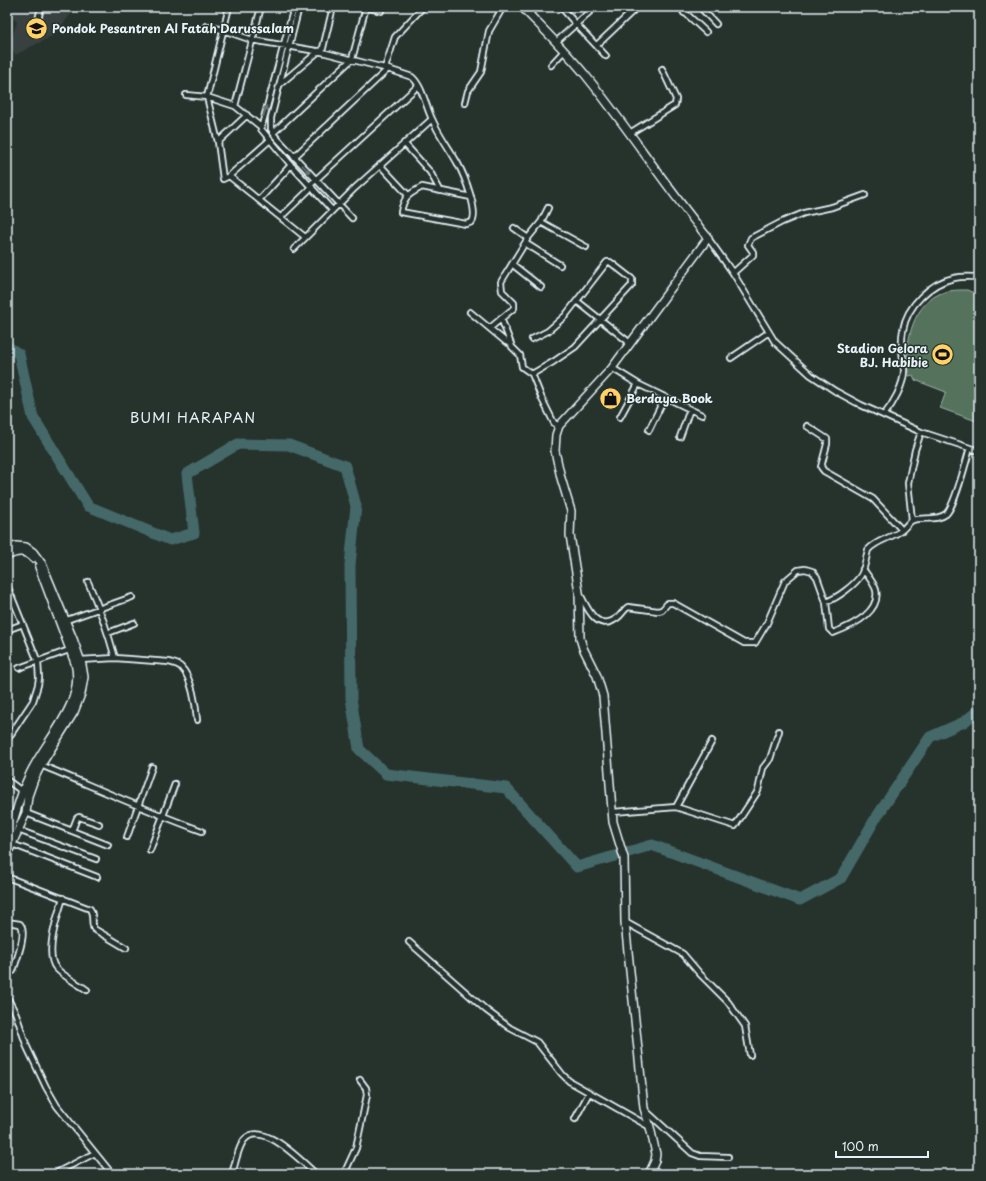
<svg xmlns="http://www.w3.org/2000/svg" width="986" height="1181" font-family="'Playpen Sans',sans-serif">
<rect width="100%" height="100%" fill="#26332d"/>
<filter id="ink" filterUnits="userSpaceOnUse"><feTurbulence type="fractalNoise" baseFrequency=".025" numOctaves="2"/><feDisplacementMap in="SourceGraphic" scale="8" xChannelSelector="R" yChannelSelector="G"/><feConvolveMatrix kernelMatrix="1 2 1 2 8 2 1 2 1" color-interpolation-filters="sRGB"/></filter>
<g filter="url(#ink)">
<path fill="#374040" d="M7,7H69L72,13L54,35L15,55L10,44L17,22L7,13Z"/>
<path fill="#54735b" stroke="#9eb2aa" d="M961,290H967L979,295V422L940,408L946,392L915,380L913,375L909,376C904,347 910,308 939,294C946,291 953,290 961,290Z"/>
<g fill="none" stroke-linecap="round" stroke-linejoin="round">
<path stroke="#456969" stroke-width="11" d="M7,346L19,354L33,417L88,506L170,540L194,533L187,474L238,444L289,445L345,466L356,506L350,565L351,698L359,749L386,774L506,788L577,867L652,845L800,900L841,878L874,821L930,737L964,722L979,710"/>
<defs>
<path id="street" d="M294,7L261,129L291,165L332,210
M299,7L271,118V129L275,136L352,218
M366,7L381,11
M561,7L576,24L606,56
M679,7L706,32
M700,7L716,24
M684,13L690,7
M530,15L534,7
M206,26L223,30L252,40L322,52L388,69L412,77C422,85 426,107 432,119C439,135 450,149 458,164C464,175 479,212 472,222L466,224L401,212C404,196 409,194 422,187L471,197
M36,29L41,7
M556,42L595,7
M597,45L637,7
M322,52L333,7
M551,65L564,51
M385,68L395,37L423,7
M279,85L319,51
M186,95L207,97L229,7
M465,103L468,91L481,72L489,31L503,7
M235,106L261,7
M261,127L235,106L207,97L218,142L223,179L229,176L270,140
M273,133L352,59L366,7
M630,133L675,105L676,99L662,69
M218,142L247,115
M404,143L430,172L440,190
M294,157L388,69
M380,165L408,195
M229,176L305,237
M310,185L418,86
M259,200L291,165
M281,217L312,187
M541,222L586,247
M514,228L528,238
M708,238L733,273L775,342L811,375L835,391L861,405L921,432L979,451
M525,243L560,265
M294,249L355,188L432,119
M512,264L541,287
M733,273L753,255V252L748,245L751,238L782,222L804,213L832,207L865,195
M577,301L630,343
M470,312L506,342L511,344
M501,318L512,347L520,355L522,367L532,374L542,399L554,423L559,426
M490,328L514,308V303L502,291L501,282L528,238L541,222L548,208
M532,339L548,331L565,316L607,262H610L632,279V285L575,347L553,362L532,374
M731,358L769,332
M612,368L638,384L702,415
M884,415C893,404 904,385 904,370C903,357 900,344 903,330C907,306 930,283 954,278C963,276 971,277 979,277
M620,417L638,384
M807,426L827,439V444L821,467L824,471L873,499L902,530
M649,430L665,397
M680,437L690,409
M912,520L908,483L915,450L921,432
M88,582C99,607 108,632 115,658
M7,585L38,662L39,678L38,685L33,701L7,740
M580,594C587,608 597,633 617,618C622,615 623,610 628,607L658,611L662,610L668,603H673L744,643H755L767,623L785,581L798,570L805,569L812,571L817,577L826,602C837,598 855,585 861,575C865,568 866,557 868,550C876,540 892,538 902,530C906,527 909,521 913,520C924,517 937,521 946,514C955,506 966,461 970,448
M826,602L829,629L833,633C849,627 881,613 876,590C874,583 867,575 863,569
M64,621L132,597
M7,630L23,624
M108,633L134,623
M80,660L115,658L169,662C173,663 178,664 181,667C192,678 196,705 197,720
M19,668L72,649
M41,765C94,787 147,811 202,831
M7,780L23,792
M676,807L712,741
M613,812L676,807L735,826L758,791L763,768L770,759L779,731
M26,813L108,845
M18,830L96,859
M72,831L77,818L79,817L99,824
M127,837L152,767
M12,844L97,877
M150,850L175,784
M7,877L90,909C94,915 91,923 94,929L126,948
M63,898C58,914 44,954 56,968C64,977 77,983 87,990
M7,922L20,924C28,932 16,961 13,971L7,967
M625,922L683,954L700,974L728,1002L745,1026L750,1055
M409,942L486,1010L510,1028L537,1042L562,1074L569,1081L650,1127
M7,997L16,1014L27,1047L46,1087L57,1106L112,1174
M646,1111L692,1153L700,1156L728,1157
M575,1119L589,1093
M54,1174L95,1153
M232,1174C235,1165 238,1146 245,1139C263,1120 303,1163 316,1174
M344,1174L356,1148L367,1095L366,1088L360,1080"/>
<path id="secondary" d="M522,7C544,30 567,52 587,77C629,129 665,186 708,238L612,368L559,426L556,435L555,451L561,478L571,511L570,535L579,592L580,638L583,648L597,676L603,696L613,822L624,858L625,922L644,1108L650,1127L656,1154L655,1161L649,1174
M7,549L16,546L26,547L33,552L42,564L73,639L82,665L84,677L81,694L74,712L41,765L34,779L28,796L26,813L7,855
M7,556C17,551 25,550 33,558
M7,840C15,819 19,796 29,776C44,741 86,704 75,663L39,567"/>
</defs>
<use href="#street" stroke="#e8f1f8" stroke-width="8"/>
<use href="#secondary" stroke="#e8f1f8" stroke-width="10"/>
<use href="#street" stroke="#26332d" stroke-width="4.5"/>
<use href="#secondary" stroke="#26332d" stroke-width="7"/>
</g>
<defs><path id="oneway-solid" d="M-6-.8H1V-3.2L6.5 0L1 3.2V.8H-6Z"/></defs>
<g fill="#6a7674">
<use href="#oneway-solid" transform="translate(265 111) rotate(-74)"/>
<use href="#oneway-solid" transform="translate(306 169) rotate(46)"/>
</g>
</g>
<defs>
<symbol id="school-disc" viewBox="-11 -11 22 22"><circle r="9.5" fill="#ffd166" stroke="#26332d"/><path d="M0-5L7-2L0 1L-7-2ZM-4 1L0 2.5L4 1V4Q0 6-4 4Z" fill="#111"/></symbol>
<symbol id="stadium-disc" viewBox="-11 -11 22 22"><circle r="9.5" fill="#ffd166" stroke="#26332d"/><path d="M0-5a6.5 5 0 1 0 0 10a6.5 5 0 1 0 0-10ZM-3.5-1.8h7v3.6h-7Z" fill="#111"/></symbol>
<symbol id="shop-disc" viewBox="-11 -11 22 22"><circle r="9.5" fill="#ffd166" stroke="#26332d"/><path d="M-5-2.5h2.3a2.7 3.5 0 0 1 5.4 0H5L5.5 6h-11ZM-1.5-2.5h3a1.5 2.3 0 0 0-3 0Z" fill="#111"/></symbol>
</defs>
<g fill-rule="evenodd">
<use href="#school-disc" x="24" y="16" width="25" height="25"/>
<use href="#stadium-disc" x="930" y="342" width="25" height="25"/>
<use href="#shop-disc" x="598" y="386" width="25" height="25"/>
</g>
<g text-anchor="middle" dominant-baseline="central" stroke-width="3" stroke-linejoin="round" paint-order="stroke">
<g font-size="12" font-weight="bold" fill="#e8f1f8" stroke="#26332d" text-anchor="start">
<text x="52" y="28">Pondok Pesantren Al Fatah Darussalam</text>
<text x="928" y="348" text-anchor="end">Stadion Gelora<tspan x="928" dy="14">BJ. Habibie</tspan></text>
<text x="626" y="398">Berdaya Book</text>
</g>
<g font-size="14" letter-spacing="1" fill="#e8f1f8" stroke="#26332d">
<text x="193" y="417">BUMI HARAPAN</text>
</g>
</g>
<rect width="986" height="1181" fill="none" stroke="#26332d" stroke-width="24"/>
<rect x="12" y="12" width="962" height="1157" fill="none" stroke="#e8f1f8" stroke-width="1.5" filter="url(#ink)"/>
<path d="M836 1151v6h92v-6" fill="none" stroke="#e8f1f8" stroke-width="2"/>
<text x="842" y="1151" font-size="12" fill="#e8f1f8" stroke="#26332d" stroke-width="3" paint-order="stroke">100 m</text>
</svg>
